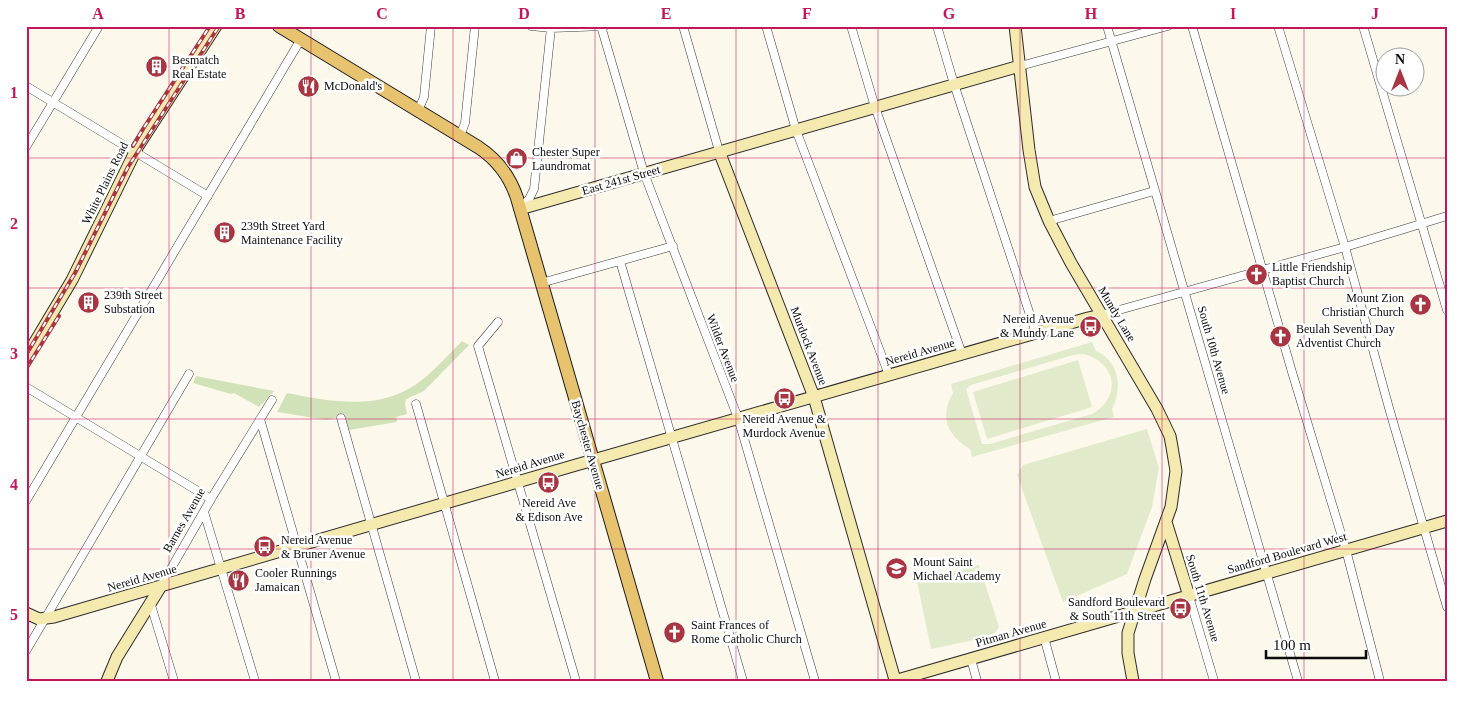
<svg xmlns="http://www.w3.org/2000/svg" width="1473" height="707" font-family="'Times New Roman',serif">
<rect width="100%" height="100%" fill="#fcf8eb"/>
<path fill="#d1e2b9" d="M462,341L469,345L424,391L406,399L405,404L407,414L396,417L397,422L349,430L345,415L327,420L277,412L287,393C333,402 383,412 423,379C437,368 449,354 462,341Z
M196,376L274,391L259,407L234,393L231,394L193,383Z"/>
<path fill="#e1eaca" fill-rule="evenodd" d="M1092,342L1096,351C1119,361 1123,388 1112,409L1114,417L972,457L970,449C947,436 939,416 953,393L951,384ZM1083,354C1117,362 1122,397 1092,414L990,444H982L966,389L971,385L1073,355Z
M1078,360L1092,407L987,439L973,392Z
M1147,429L1159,468L1152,507L1127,574L1063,602L1017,475L1023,465Z
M979,565L999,627L993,636L931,649L917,581Z"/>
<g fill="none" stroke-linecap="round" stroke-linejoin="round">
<defs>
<path id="street" d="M531,26L551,28L605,26
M601,26L644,173L738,418L815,681
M683,26L719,151
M766,26L796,130L889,375
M851,26L875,107L962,354
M937,26L954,84L1036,333
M1107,26L1298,681
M1192,26L1292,372L1346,550L1380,681
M1278,26L1345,247L1389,408L1447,607
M1363,26L1447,310
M1020,66L1168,26
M26,86L208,196
M418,111L424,97L431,26
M460,136L465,123L475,26
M26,147L99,26
M521,208L529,199L534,189L551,28
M1049,221L1154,191
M620,261L743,681
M541,283L673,246
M1101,315L1345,247L1447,216
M498,322L478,346L576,681
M26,387L211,499
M416,404L495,681
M341,418L416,681
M260,419L336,681
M26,501L301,39
M204,512L255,681
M161,586L211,499L272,400
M1189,596L1214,681
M150,602L174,681
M1044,637L1056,681
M26,651L189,374
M971,659L977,681"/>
<path id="secondary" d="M1015,26L1029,150L1035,187L1049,221L1071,263L1157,409L1170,436L1172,447L1176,471L1171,507L1145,579L1128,633V653L1133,681
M719,151L814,397L895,680
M520,209L1020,66
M26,357L72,280L138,146L216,26
M1166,522L1189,596
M26,613L39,619L54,617L576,465L1088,318L1101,315
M107,681L117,657L161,586
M894,681L1447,521"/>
<path id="primary" d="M279,26L478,147C498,160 510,177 517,198L657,681"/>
</defs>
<use href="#street" stroke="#3d3d3d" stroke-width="9"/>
<use href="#secondary" stroke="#2c2c2c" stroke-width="13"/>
<use href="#primary" stroke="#1b1b1b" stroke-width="14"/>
<use href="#street" stroke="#fff" stroke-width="8"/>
<use href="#secondary" stroke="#f4e9ae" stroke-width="11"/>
<use href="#primary" stroke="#e7c370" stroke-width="12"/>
<defs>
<path id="rail" d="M133,146L143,129L210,26
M26,355L75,273L128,167L219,26
M26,369L59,316"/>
</defs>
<use href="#rail" stroke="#a83541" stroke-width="4"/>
<use href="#rail" stroke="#fff" stroke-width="2" stroke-dasharray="5.5" stroke-linecap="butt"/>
</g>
<path fill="none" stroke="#c2185b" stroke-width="1" stroke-opacity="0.55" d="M169,26V681M311,26V681M453,26V681M595,26V681M736,26V681M878,26V681M1020,26V681M1162,26V681M1304,26V681M26,158H1447M26,288H1447M26,419H1447M26,549H1447"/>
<defs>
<symbol id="building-disc" viewBox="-11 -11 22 22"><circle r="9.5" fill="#a83541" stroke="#fff"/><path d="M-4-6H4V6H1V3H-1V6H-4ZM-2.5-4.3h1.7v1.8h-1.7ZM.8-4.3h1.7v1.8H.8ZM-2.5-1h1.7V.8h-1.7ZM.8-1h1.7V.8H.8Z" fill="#fff"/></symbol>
<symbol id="restaurant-disc" viewBox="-11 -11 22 22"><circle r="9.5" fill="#a83541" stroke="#fff"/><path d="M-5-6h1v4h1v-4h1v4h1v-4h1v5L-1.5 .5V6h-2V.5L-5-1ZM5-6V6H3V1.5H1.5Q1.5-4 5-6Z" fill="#fff"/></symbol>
<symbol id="shop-disc" viewBox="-11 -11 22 22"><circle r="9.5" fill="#a83541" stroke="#fff"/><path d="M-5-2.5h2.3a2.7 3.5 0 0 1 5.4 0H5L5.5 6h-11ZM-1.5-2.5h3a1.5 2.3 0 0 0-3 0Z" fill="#fff"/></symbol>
<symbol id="church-disc" viewBox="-11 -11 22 22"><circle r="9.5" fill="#a83541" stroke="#fff"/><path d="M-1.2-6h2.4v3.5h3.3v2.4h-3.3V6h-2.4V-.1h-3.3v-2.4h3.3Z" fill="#fff"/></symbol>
<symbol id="bus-disc" viewBox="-11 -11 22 22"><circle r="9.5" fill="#a83541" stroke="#fff"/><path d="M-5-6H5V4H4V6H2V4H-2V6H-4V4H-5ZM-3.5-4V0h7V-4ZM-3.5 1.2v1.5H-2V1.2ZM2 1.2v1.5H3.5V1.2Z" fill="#fff"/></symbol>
<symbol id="school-disc" viewBox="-11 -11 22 22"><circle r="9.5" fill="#a83541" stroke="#fff"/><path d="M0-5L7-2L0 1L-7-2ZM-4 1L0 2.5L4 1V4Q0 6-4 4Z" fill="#fff"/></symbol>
</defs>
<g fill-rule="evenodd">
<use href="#building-disc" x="144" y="54" width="25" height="25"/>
<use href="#restaurant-disc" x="296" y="74" width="25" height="25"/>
<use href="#shop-disc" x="504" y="146" width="25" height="25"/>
<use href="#building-disc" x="212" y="220" width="25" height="25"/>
<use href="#church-disc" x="1244" y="262" width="25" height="25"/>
<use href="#building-disc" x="76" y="290" width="25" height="25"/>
<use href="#church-disc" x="1408" y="292" width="25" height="25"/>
<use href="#bus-disc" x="1078" y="314" width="25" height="25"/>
<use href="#church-disc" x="1268" y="324" width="25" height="25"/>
<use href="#bus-disc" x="772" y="386" width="25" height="25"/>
<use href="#bus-disc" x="536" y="470" width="25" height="25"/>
<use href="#bus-disc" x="252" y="534" width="25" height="25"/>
<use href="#school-disc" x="884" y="556" width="25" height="25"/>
<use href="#restaurant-disc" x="226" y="568" width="25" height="25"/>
<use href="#bus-disc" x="1168" y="596" width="25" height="25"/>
<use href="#church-disc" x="662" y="620" width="25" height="25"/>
</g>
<g text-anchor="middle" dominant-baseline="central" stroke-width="5" stroke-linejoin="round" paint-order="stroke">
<g font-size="12" fill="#0a0a0a" stroke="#fff" text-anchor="start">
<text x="172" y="60">Besmatch<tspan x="172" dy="14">Real Estate</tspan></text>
<text x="324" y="86">McDonald's</text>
<text x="532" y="152">Chester Super<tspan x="532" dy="14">Laundromat</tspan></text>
<text x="241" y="226">239th Street Yard<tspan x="241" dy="14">Maintenance Facility</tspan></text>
<text x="1272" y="267">Little Friendship<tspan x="1272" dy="14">Baptist Church</tspan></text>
<text x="104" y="295">239th Street<tspan x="104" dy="14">Substation</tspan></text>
<text x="1404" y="298" text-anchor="end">Mount Zion<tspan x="1404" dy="14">Christian Church</tspan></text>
<text x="1074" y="319" text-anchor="end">Nereid Avenue<tspan x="1074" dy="14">&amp; Mundy Lane</tspan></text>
<text x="1296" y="329">Beulah Seventh Day<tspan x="1296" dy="14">Adventist Church</tspan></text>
<text x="784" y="419" text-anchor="middle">Nereid Avenue &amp;<tspan x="784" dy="14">Murdock Avenue</tspan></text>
<text x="549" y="503" text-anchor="middle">Nereid Ave<tspan x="549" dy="14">&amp; Edison Ave</tspan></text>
<text x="281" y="540">Nereid Avenue<tspan x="281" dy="14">&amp; Bruner Avenue</tspan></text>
<text x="913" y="562">Mount Saint<tspan x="913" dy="14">Michael Academy</tspan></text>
<text x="255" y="573">Cooler Runnings<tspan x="255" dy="14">Jamaican</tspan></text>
<text x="1165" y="602" text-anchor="end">Sandford Boulevard<tspan x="1165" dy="14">&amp; South 11th Street</tspan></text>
<text x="691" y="625">Saint Frances of<tspan x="691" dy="14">Rome Catholic Church</tspan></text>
</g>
<g font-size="12" fill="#0a0a0a" stroke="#fff">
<text transform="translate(621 180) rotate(-16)">East 241st Street</text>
<text transform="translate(105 183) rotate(-64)">White Plains Road</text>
<text transform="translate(1117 314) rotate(59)">Mundy Lane</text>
<text transform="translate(809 346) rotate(69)">Murdock Avenue</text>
<text transform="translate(723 348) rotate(69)">Wilder Avenue</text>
<text transform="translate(1214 350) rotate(74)">South 10th Avenue</text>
<text transform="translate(920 352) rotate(-16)">Nereid Avenue</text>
<text transform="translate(588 445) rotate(74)">Baychester Avenue</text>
<text transform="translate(530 464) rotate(-17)">Nereid Avenue</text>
<text transform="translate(184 520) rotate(-60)">Barnes Avenue</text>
<text transform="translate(1287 553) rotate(-16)">Sandford Boulevard West</text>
<text transform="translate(142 578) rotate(-16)">Nereid Avenue</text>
<text transform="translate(1203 598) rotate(73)">South 11th Avenue</text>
<text transform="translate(1011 633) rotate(-16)">Pitman Avenue</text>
</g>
</g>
<rect width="1473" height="707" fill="none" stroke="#ffffff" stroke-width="55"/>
<g transform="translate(1400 72)"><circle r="24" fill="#ffffff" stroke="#9d9d9d"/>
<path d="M0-4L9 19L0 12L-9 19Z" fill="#a83541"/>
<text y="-8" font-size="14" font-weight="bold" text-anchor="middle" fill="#0a0a0a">N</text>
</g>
<path d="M1266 650v8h100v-8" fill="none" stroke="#0a0a0a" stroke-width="2.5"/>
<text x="1273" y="650" font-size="15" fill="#0a0a0a" stroke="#ffffff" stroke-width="4" paint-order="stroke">100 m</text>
<rect x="28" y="28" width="1418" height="652" fill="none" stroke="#c2185b" stroke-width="2"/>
<g font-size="16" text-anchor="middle" font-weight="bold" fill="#c2185b">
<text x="98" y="19">A</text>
<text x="240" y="19">B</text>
<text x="382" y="19">C</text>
<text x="524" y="19">D</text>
<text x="666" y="19">E</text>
<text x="807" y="19">F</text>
<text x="949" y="19">G</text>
<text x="1091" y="19">H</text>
<text x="1233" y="19">I</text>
<text x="1375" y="19">J</text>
<text x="14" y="98">1</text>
<text x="14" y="229">2</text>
<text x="14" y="359">3</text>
<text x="14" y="490">4</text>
<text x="14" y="620">5</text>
</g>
</svg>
